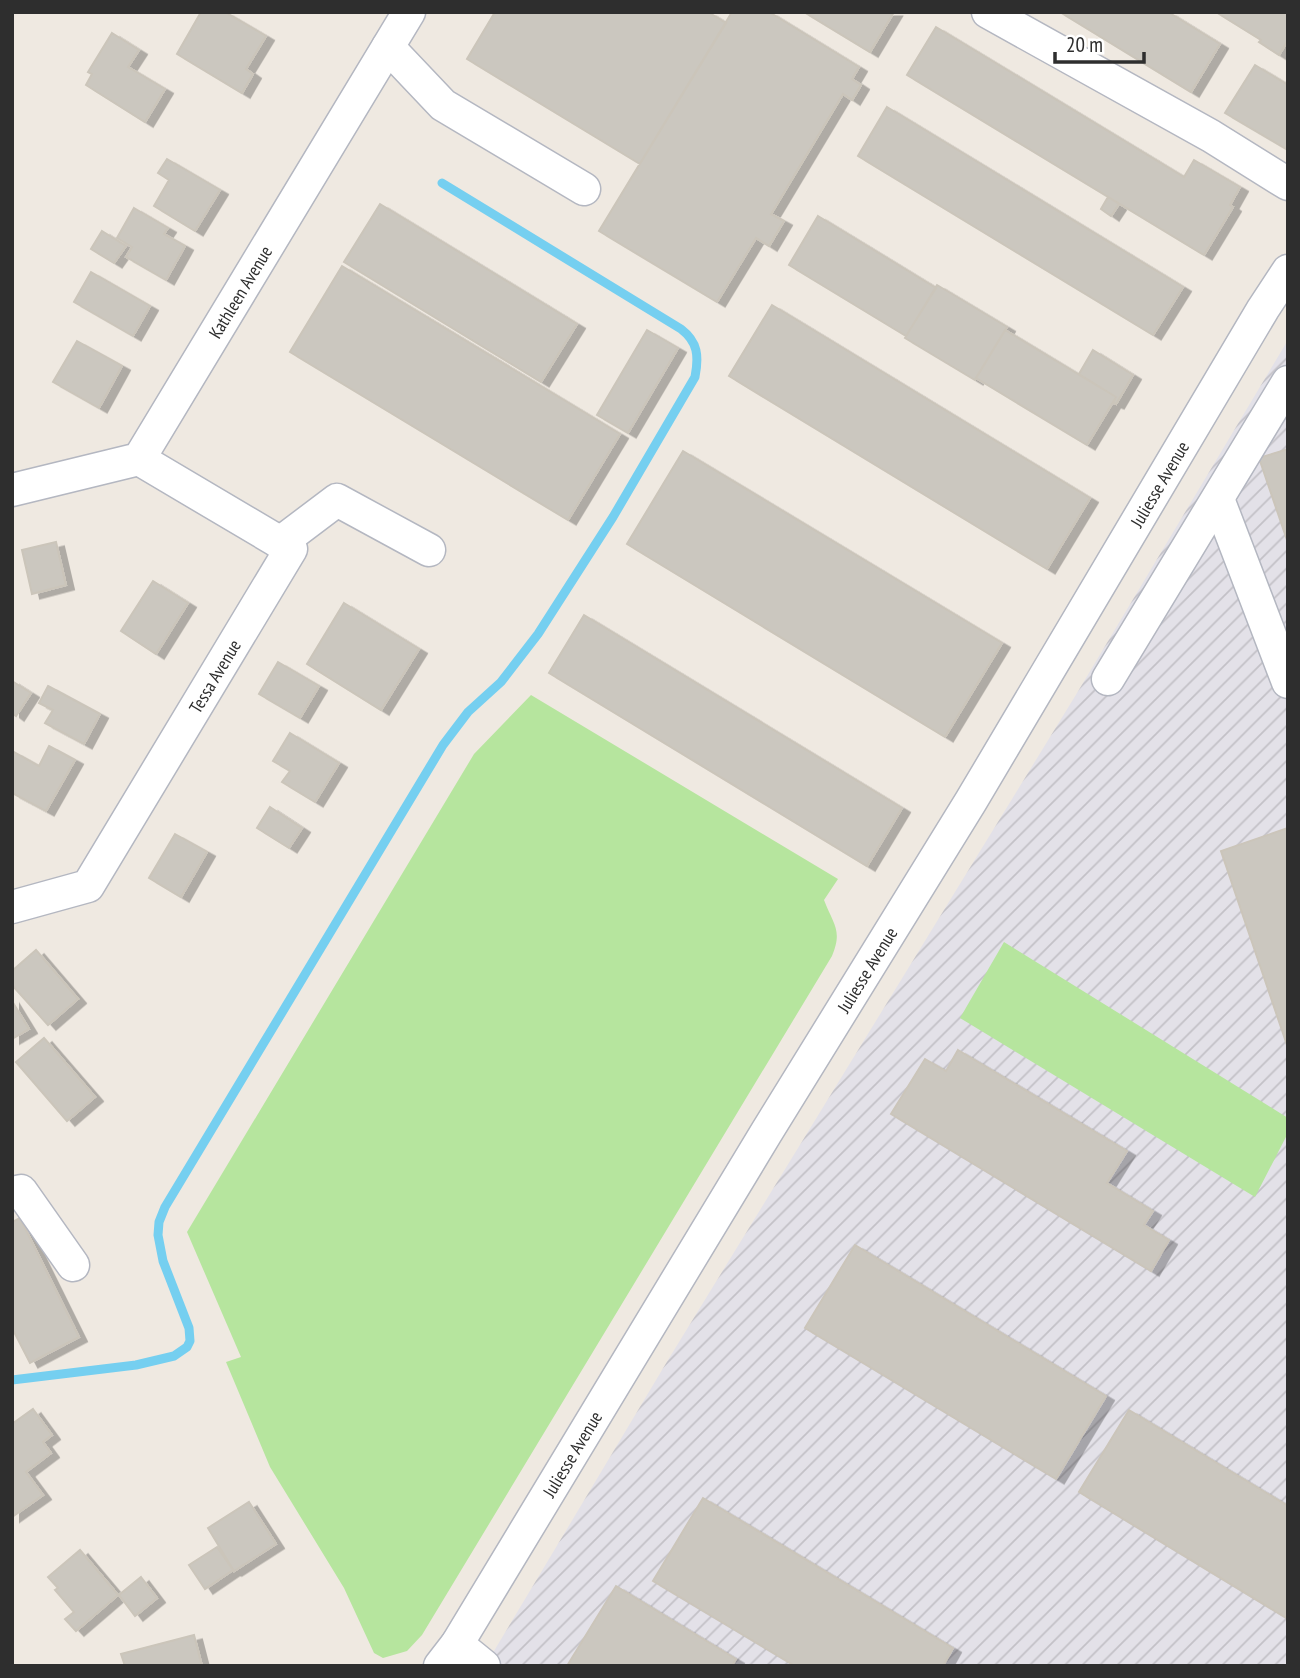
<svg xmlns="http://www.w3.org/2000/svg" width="1300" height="1678" font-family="'PT Sans Narrow',sans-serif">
<defs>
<pattern id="industrial-furrows" width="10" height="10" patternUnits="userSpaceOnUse" patternTransform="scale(1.75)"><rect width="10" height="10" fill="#e3e1e8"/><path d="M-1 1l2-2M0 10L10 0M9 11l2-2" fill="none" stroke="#c3c1c7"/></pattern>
<filter id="shadow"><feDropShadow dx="8" dy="4.5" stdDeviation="0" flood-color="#0004"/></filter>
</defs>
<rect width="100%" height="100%" fill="#efe9e1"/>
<path fill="url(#industrial-furrows)" d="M1288,340V1666H485L668,1360L1077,693Z"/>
<path fill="#b6e59e" d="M531,695L838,879L824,900C833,924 843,930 832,956L422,1635L407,1651L383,1658L374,1653L344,1588L270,1467L226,1362L241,1357L187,1232L474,754Z
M1004,942L1288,1118V1133L1255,1197L960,1018Z"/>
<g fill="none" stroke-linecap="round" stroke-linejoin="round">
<path stroke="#75cff0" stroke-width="9" d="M12,1380L136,1365L174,1356L187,1347L190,1341L189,1328L163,1261L158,1235L159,1222L165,1207L443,745L468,712L501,682L538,634L613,517L695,377C699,356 698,342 681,329L442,183"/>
</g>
<path fill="#cbc7bf" stroke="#cbc5ba" stroke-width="2" filter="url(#shadow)" d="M201,12H225L266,36L246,69L253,74L242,93L177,54Z
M495,12H708L726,23L640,164L467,59Z
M732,12H769L859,67L852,79L861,85L852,100L843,94L771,214L784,221L769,246L756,238L717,302L599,231Z
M804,12H894L870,52Z
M1060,12H1168L1220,44L1191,92Z
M1216,12H1288V40L1279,55L1259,42L1261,40Z
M936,27L1184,177L1194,160L1240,187L1230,205L1233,207L1204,255L907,75Z
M112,33L139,50L128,67L165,89L145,122L86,85L92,74L88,72Z
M1255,65L1288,85V150L1225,113Z
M887,107L1183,287L1153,335L858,156Z
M167,159L220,190L195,231L154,206L169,180L158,173Z
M1108,197L1119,204L1111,216L1101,209Z
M380,204L577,324L541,382L344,262Z
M134,208L168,228L164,234L185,246L166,280L126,257L132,247L117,238Z
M818,216L936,288L906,336L789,265Z
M102,231L126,246L114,263L91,249Z
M342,266L620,434L568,520L290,352Z
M91,272L150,306L133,336L74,302Z
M937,285L1007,327L975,380L905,338Z
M772,305L1090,498L1047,569L729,376Z
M647,330L678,348L628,433L597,415Z
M1005,330L1116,397L1087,445L976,378Z
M77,341L122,366L99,408L53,382Z
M1093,350L1133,375L1116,404L1113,403L1116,397L1079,374Z
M1288,449V543L1259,458Z
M683,451L1002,643L945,737L627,544Z
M56,542L66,585L32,594L22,550Z
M153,581L188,603L156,654L121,631Z
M344,603L419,649L381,710L307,664Z
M584,615L902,808L867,866L549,673Z
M278,662L319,686L300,718L259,694Z
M12,681L31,693L16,716L12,713Z
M48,686L100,714L84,744L45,723L53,710L39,703Z
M290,733L339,763L315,802L282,782L290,771L273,761Z
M49,746L75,760L46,811L12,793V755L14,752L39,766Z
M270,807L302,828L289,848L257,828Z
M1288,828V1048L1221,851Z
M175,834L207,852L181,897L149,878Z
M36,950L78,999L48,1025L12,985V971Z
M12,1001L29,1029L12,1039Z
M44,1038L95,1097L67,1121L16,1062Z
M958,1050L1127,1151L1107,1183L1153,1211L1144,1225L1169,1240L1151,1271L891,1114L925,1059L946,1071Z
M20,1218L79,1337L30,1363L12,1328V1222Z
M855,1245L1106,1396L1056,1479L805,1328Z
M33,1409L52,1435L43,1442L51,1453L26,1472L43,1495L12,1517V1424Z
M1129,1410L1288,1506V1619L1079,1492Z
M703,1498L953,1648L943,1666H795L653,1581Z
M249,1502L276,1544L234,1571L208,1528Z
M217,1547L233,1570L205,1589L189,1565Z
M80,1550L118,1595L76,1631L65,1619L74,1612L55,1590L58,1588L48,1577Z
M141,1577L157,1598L135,1616L119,1595Z
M616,1586L736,1659L732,1666H567Z
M194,1635L202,1666H125L121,1654Z"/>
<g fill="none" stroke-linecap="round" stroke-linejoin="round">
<defs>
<g id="minor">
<path d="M988,12L1211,136L1288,184"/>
<path d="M388,47L443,105L584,189"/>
<path id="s1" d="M12,490L139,459L409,12"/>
<path d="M1218,499L1288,682"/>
<path d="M280,543L337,500L429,550"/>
<path d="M1108,679L1288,382"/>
<path id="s2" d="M12,907L88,886L291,549L139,459"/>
<path d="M12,1193L21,1191L73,1265"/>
<path d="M457,1644L484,1666"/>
<path id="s3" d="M440,1666L457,1644L766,1133L971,801L1263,309L1288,271"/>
</g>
</defs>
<use href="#minor" stroke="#b4b7c1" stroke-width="35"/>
<use href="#minor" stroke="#fff" stroke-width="32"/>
</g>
<g text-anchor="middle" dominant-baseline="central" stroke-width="5" stroke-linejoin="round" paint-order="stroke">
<g font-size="18" fill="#2e2e2e" stroke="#fff">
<text stroke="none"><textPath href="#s1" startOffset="326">Kathleen Avenue</textPath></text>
<text stroke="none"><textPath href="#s3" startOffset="1384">Juliesse Avenue</textPath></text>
<text stroke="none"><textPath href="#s2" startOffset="324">Tessa Avenue</textPath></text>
<text stroke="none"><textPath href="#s3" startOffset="817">Juliesse Avenue</textPath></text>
<text stroke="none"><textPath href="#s3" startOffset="250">Juliesse Avenue</textPath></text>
</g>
</g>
<rect width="1300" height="1678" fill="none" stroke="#2e2e2e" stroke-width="28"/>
<path d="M1055 52v10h89v-10" fill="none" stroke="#2e2e2e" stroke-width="3.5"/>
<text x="1066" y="52" font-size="21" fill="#2e2e2e" stroke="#ffffff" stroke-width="5" paint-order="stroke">20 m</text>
</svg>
